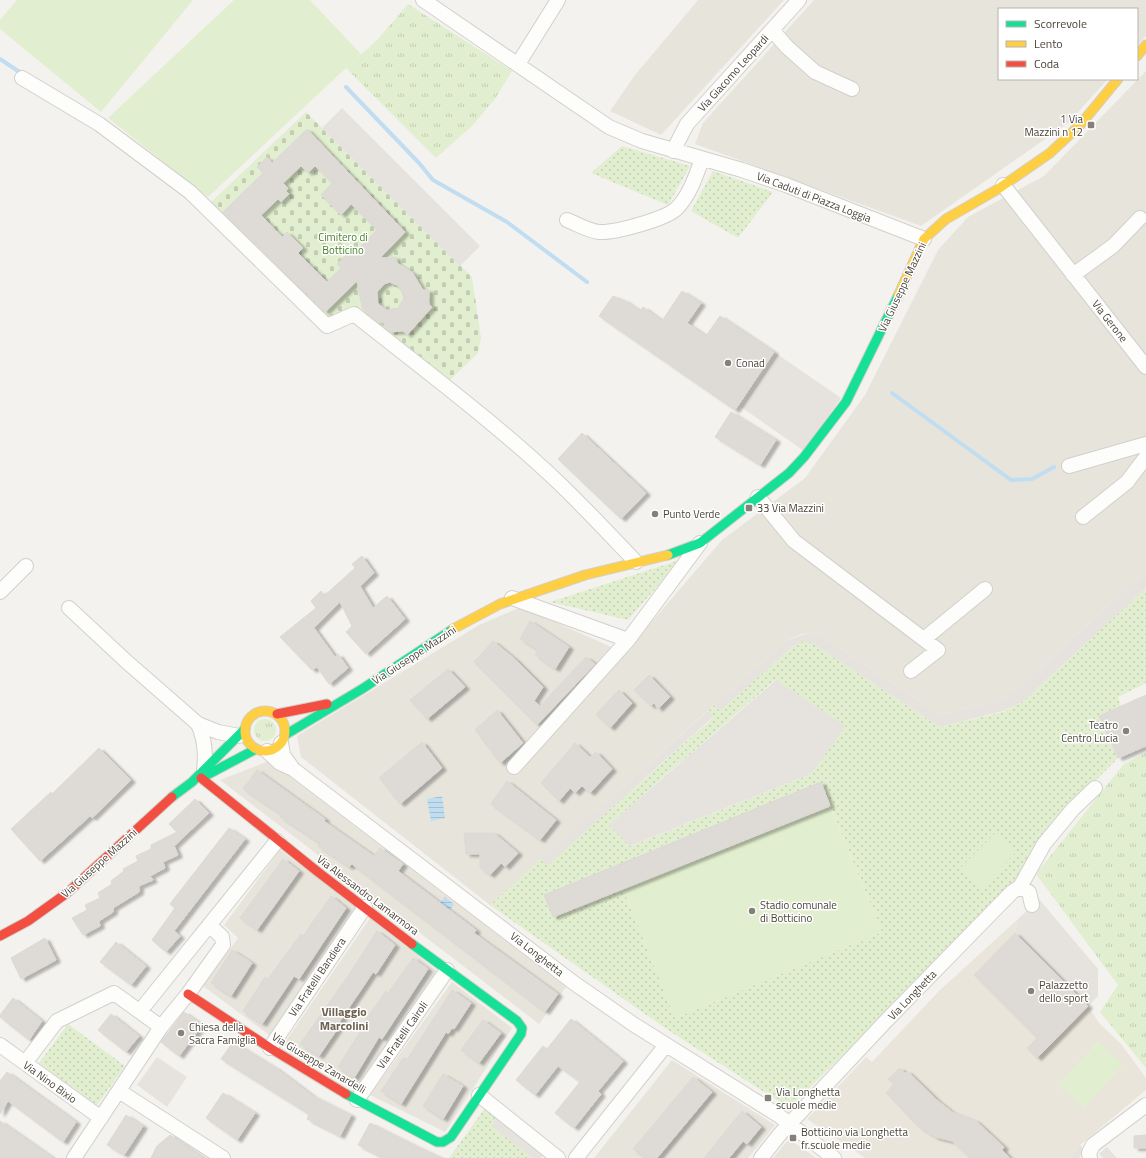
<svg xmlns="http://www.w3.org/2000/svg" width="1146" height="1158" font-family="'Titillium Web',sans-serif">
<defs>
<pattern id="grass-tufts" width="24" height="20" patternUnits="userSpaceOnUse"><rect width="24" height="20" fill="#e1eecf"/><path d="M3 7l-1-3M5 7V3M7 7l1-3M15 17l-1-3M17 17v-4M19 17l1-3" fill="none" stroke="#c3cdb2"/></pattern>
<pattern id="cemetery-stones" width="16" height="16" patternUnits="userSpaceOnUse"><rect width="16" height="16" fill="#e1eecf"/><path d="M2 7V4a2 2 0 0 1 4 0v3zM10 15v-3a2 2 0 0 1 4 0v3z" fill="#c3cdb2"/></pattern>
<pattern id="park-dots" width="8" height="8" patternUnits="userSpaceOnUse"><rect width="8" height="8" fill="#e1eecf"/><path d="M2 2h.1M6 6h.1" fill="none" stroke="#c3cdb2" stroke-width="1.8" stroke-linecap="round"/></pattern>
<pattern id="water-rules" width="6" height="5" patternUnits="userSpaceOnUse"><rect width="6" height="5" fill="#c0ddf1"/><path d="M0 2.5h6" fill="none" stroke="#a6bfcf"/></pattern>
<filter id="shadow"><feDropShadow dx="4.5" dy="2.5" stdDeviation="1" flood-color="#0004"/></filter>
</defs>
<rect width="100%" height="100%" fill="#f4f2ee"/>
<path fill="#e7e4dc" d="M698,0H784L661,135L610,111L635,75Z
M814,0H1146V36L1137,46V9H999V79H1108L1068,123L921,226L695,144L703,123Z
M1146,71V571L1017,689L999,701L940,715L821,636L808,633L802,634L786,641L490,905L301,757L297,736L479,625L521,607L625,653L722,540L805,478L865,395L938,250L968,217L1044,176Z
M269,761L566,987L539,1024L220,780Z
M280,850L358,907L272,1037L203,986L238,938L224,925Z
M370,918L437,971L358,1090L283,1045Z
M452,982L512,1028L445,1132L370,1095Z
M672,1060L775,1125L748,1158H594Z
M789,1139L816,1158H773Z"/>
<path fill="#eae5da" d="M1018,919L1015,933L1088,1006L1099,1023L1121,1044L1146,1078V1090L1080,1145L1071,1158H865L807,1119L866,1057L872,1062L939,991Z"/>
<path fill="url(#grass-tufts)" d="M408,4L512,71L495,99L472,126L436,158L346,68L378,39Z
M254 730a11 11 0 1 1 22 0a11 11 0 1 1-22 0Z
M1146,752V1068L1100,1012L1118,985L1036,874L1123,765Z"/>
<path fill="url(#cemetery-stones)" d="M306,112L472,277L481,338L478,353L449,381L356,310L326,323L210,203Z"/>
<path fill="url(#park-dots)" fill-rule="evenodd" d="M622,146L690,166L668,205L591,173Z
M713,171L773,192L738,238L691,211Z
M680,560L628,620L550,602Z
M1146,588V683L1118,697L1121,706L1099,716L1118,758L1088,788L1017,883L789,1108L668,1030L490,905L541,859L547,865L714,717L708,711L714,705L720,711L792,647L802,642H810L940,727L1003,712L1022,702ZM775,680L845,726L814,770L808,775L631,846L609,825ZM821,783L882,932L675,1018L623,889L553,917L544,895L630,861L639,883L644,881L635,857Z
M68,1024L125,1066L97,1105L39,1063Z
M485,1108L497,1118L492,1126L532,1158H449Z"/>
<path fill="#e1eecf" d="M17,0H193L101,112L0,29V20Z
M234,0H310L361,54L208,197L108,118Z
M830,806L882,932L675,1018L623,889Z
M997,831L1017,851L982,888L961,867Z
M1098,1041L1123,1065L1084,1108L1058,1085Z"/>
<path fill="#e6e3df" d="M342,108L480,246L460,266L322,128Z
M777,354L841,398L804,451L741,407Z
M1146,571V588L1022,702L1003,711L940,727L810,642H802L792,647L720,711L714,705L786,641L808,633L821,636L940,715L999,701L1017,689Z
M776,680L846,726L814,770L808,775L630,846L609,825Z
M708,711L714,716L547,866L541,859Z
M1039,899L1098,969V996L1088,1006L1015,933L1018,919Z
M157,1057L187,1077L167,1107L137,1085Z
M497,1118L543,1155L541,1158H532L491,1126Z
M1080,1145L1085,1151L1079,1158H1071Z
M1107,1147L1117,1158H1103L1099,1154Z"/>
<path fill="url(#water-rules)" d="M442,796L445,818L431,821L427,799Z
M445,897L454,904L450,910L440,903Z"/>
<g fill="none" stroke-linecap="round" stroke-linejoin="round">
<path stroke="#c0ddf1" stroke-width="4" d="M0,59L24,75
M346,87L419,163L433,180L507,222L587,282
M892,393L1011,480L1032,479L1054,467"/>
</g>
<path fill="#dedbd6" stroke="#dcd9d4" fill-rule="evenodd" filter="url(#shadow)" d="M307,129L405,232L380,258L396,257L397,263L412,272L423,290H429V304L432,307L407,335L403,331L390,332L385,328V323L378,322L365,312L362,307L357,281L325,312L223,212L263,173L257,167L267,157L272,163ZM301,166L308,173L315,166L332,183L321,195L341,215L351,204L377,230L354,253L351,250L337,264L341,268L327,282L298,253L303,248L287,232L282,237L261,215L278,199L281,202L289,194L286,191L288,188L283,183ZM390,282L400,287L404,298L398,308L387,310L378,304L377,292L384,284Z
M682,291L701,303L687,323L706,336L720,316L774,352L735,410L599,316L613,296L625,301L640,311L643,307L662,321Z
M731,412L776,440L760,465L715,437Z
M582,433L646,493L621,519L558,459Z
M362,556L374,573L360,586L373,608L387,596L405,619L366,654L346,632L352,626L340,602L314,628L335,657L338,654L348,668L329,684L317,667L312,670L280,637L316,608L311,601L321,591L324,596L355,568L352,564Z
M530,621L569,647L555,669L535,655L538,650L520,639Z
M493,641L516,660L543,687L534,701L540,706L586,657L595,664L537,725L474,662Z
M448,669L465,687L427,719L410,700Z
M649,675L670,697L658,709L654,703L651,706L634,690Z
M619,690L632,703L610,728L596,714Z
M1146,695V746L1118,758L1099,716Z
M497,710L523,743L500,763L475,730Z
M422,742L442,768L400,804L379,778Z
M575,743L590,757L596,752L612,769L590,793L582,786L575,793L570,788L559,801L541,783Z
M99,748L131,780L92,818L90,816L40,861L11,829L51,792L52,794Z
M257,770L325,819L324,821L374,856L380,848L403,864L398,871L476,930L474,933L558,994L545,1012L352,864L349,867L318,846L320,843L280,817L282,815L243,789Z
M507,781L556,820L540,840L491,804Z
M821,782L830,806L553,917L544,895Z
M195,799L209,813L174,846L178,855L163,862L165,868L150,876L153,880L139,886V892L113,908V912L99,921L100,926L83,935L72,918L87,910L85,905L100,898L98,893L112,884L111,881L124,871L123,869L138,861L136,856L151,849V845L177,832L169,824Z
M229,828L245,839L174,931L180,936L166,952L152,940L175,908L170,904Z
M464,833H494L518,853L505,867L501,863L490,875L480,868V854H466Z
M283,859L299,871L257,930L240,918Z
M331,896L346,908L299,979L294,976L262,1024L243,1011L265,977L268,979L301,934L303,936Z
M377,931L395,945L376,974L373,972L338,1024L340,1025L319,1056L300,1044L350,973Z
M1015,933L1088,1006L1037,1058L1027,1048L1037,1038L974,975Z
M45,938L56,960L21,979L11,958Z
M116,942L146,966L131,985L100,962Z
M232,950L252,963L231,996L211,983Z
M413,958L428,969L382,1039L379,1037L354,1078L338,1067L364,1026L362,1025L386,991L388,993Z
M452,990L471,1003L454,1029L452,1028L448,1034L446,1032L401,1104L381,1091L404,1057L407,1060Z
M13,998L42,1021L29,1040L0,1017V1015Z
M184,1012L202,1025L179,1056L161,1042Z
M111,1014L139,1036L126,1052L98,1030Z
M571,1019L623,1061L598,1091L601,1094L574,1128L555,1113L580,1082L558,1066L535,1095L516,1080L543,1046L547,1049Z
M483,1020L501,1033L479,1063L461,1050Z
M233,1042L277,1069L313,1096L351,1115L340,1136L307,1119L309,1114L221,1059Z
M900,1068L905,1073L907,1071L937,1100L952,1112L976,1121L1004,1147L1002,1150L1010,1158H970L952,1141L935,1137L919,1127L886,1093L894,1084L888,1079Z
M7,1072L76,1122L63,1142L8,1101L0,1114V1081Z
M443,1074L463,1086L443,1119L423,1106Z
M693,1077L712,1092L657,1158H646L633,1149Z
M223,1093L255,1113L237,1140L206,1118Z
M742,1111L761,1127L747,1144L743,1141L729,1158H704Z
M126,1115L143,1126L124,1155L107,1145Z
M0,1121L53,1158H0Z
M370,1123L416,1146L442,1158H384L358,1145Z
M170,1135L203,1158H151L157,1146Z
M1146,1135V1148H1134V1136Z"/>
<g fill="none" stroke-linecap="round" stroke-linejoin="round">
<defs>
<path id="street" d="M423,0L609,127L642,141L742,170L786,185L924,239
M772,30L787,47L815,72L852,89
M518,64L558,0
M22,78L99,124L190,192L327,326L354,314C423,369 496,423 560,484C586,509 611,536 636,562
M673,151L687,124L799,0
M1003,185L1146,367
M567,220C577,224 589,231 599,232C614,233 667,219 677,208C690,195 696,175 702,159
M1073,275L1113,246L1140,218
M1069,466L1146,444
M758,497L794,541L938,650L911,671
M1083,517L1127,482L1146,457
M0,592L26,566
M512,598L628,640L700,543
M69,608L127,662L198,724
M924,639L985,589
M281,743L283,755L293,769
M267,751L280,763L293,769L574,983L633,1024L778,1115L834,1158
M514,767L628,640
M204,770C206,754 205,739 198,724L218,732L239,736
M1020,887L1044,844L1073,809L1095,788
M140,1011L277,841
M0,1045L101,1118
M270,1048L365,907
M25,1063L57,1021L114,993L161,1027
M119,1091L223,1158
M479,1095L558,1158
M357,1100L447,970
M74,1158L161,1027L188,994L223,945L222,937L209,925
M576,1158L666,1045
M761,1158L780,1134L885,1022L1012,892L1020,887L1029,892L1032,905
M1090,1158L1089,1153L1093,1145L1146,1105"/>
<path id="fast" d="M668,555L700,543L789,473L804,457L846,402L898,296
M285,735L362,689L453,629
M207,775L256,749
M172,797L192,782L245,729
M346,1094L437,1142H443L451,1137L521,1034L522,1028L517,1021L412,944"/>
<path id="slow" d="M1137,56L1146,45
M898,296L924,239L946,219L998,189L1050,153L1080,125L1118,79
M453,629L500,604L585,575L668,555
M245 731a20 20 0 1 1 40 0a20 20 0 1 1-40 0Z"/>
<path id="jam" d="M277,714L327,704
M201,778L318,872L412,944
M0,936L28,921L67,893L172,797
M188,994L270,1048L346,1094"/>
</defs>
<use href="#street" stroke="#d2d0cb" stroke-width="16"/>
<use href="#fast" stroke="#d3cfc5" stroke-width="11"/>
<use href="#slow" stroke="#d3cfc5" stroke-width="11"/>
<use href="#jam" stroke="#d3cfc5" stroke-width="11"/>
<use href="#street" stroke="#fdfdfc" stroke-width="14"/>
<use href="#fast" stroke="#16e098" stroke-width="9"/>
<use href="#slow" stroke="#ffcf43" stroke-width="9"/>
<use href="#jam" stroke="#f24e42" stroke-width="9"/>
</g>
<g fill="#868178" stroke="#fff" stroke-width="1.5">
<rect x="1087" y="121" width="8" height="8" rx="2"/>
<circle cx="728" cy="363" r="4"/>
<rect x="745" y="504" width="8" height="8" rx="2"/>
<circle cx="655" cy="514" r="4"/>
<circle cx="1126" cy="731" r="4"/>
<circle cx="752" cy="911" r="4"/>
<circle cx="1031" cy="991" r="4"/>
<circle cx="181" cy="1033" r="4"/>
<rect x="764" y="1094" width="8" height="8" rx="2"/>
<rect x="789" y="1134" width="8" height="8" rx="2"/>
</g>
<g text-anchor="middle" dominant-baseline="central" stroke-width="3" stroke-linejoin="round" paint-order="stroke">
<g font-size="11" fill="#4b4439" stroke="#fff">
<text transform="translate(733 73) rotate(-48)">Via Giacomo Leopardi</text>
<text transform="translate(814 197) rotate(21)">Via Caduti di Piazza Loggia</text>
<text transform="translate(902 287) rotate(-65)">Via Giuseppe Mazzini</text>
<text transform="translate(1110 321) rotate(52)">Via Gerone</text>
<text transform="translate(414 655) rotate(-33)">Via Giuseppe Mazzini</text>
<text transform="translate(99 863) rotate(-42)">Via Giuseppe Mazzini</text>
<text transform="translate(368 895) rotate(37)">Via Alessandro Lamarmora</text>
<text transform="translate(537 954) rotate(38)">Via Longhetta</text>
<text transform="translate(317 977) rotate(-56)">Via Fratelli Bandiera</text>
<text transform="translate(912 995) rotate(-46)">Via Longhetta</text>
<text transform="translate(402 1035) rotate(-55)">Via Fratelli Cairoli</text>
<text transform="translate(319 1063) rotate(31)">Via Giuseppe Zanardelli</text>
<text transform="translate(50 1082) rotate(36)">Via Nino Bixio</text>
</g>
<g font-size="11" fill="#4b4439" stroke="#fff" text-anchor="start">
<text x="1083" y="119" text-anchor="end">1 Via<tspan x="1083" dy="13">Mazzini n 12</tspan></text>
<text x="736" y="363">Conad</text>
<text x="757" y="508">33 Via Mazzini</text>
<text x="663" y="514">Punto Verde</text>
<text x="1118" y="725" text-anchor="end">Teatro<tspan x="1118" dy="13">Centro Lucia</tspan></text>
<text x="760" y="905">Stadio comunale<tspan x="760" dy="13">di Botticino</tspan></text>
<text x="1039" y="985">Palazzetto<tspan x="1039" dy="13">dello sport</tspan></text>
<text x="189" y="1027">Chiesa della<tspan x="189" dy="13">Sacra Famiglia</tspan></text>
<text x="776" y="1092">Via Longhetta<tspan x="776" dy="13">scuole medie</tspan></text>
<text x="801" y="1132">Botticino via Longhetta<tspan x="801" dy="13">fr.scuole medie</tspan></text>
</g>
<g font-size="11" fill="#4a7f2a" stroke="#fff">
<text x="343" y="237">Cimitero di<tspan x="343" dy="13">Botticino</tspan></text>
</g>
<g font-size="12" font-weight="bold" fill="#6e6250" stroke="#fff">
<text x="344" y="1011">Villaggio<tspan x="344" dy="14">Marcolini</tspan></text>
</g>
</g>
<rect x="998" y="8" width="140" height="72" fill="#ffffff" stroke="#b7b4b0"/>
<rect x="1006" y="21" width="20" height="6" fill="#16e098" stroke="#b7b4b0"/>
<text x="1034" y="28" font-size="12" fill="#4b4439">Scorrevole</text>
<rect x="1006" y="41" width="20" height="6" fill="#ffcf43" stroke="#b7b4b0"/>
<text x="1034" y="48" font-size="12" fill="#4b4439">Lento</text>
<rect x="1006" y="61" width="20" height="6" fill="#f24e42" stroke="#b7b4b0"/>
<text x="1034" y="68" font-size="12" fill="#4b4439">Coda</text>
</svg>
